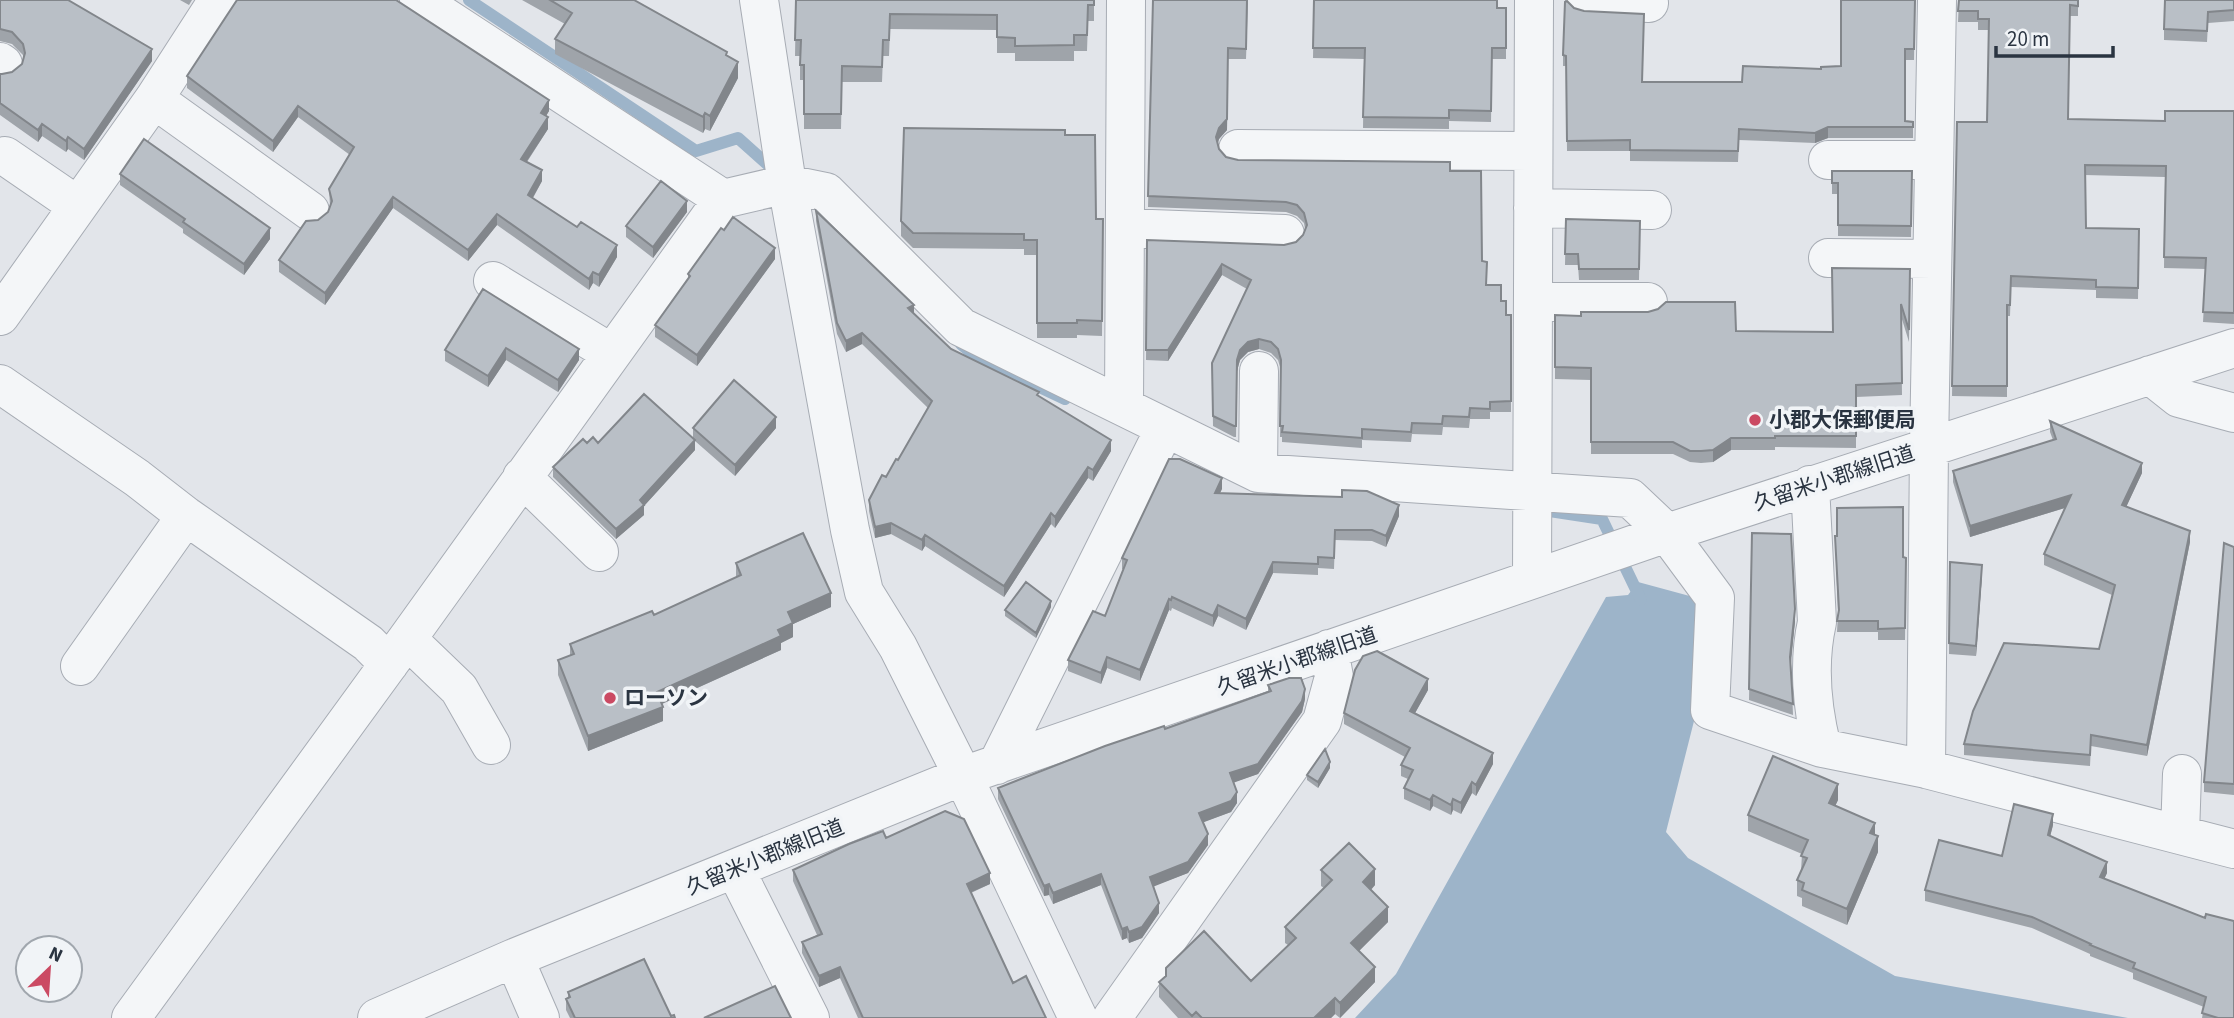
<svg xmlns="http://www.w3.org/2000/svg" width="2234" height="1018" font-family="'Source Sans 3','Noto Sans JP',sans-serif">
<rect width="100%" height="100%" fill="#e2e5ea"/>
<path fill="#9db4c9" d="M1638,582L1697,598L1700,637L1694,721L1666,832L1688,858L1895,976L2128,1018H1355L1396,974L1606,597L1628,595Z"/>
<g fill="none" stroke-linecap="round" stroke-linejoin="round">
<path stroke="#9db4c9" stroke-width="12" d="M469,0L696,151L738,138L776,172
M961,344L978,358L1065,399
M1543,510L1602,519L1641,600"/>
<defs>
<path id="minor" d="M419,0L723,199
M759,0L787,184L850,530L864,592L898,647L963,776L1078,1018
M1585,0L1649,3
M0,62L3,64
M154,99L310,211
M1238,149L1533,151
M5,156L78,206
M1828,160H1934
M1533,208L1652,210
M1125,228L1285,234
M1828,258L1932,259
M493,281L611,353
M1533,302H1648
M0,316L154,99L218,0
M2150,375L2179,398L2234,413
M0,384L137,478L186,516L368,643L389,664
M1124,406L1126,0
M1258,473L1259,371
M522,477L599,552
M1810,485L1817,622C1808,662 1812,708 1822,748
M1532,579L1534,0
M407,639L459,689L491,745
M80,666L186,516
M997,765L1165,428
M1926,769L1929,447L1937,0
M2180,835L2182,774
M735,869L810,1018
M514,958L540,1018
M131,1018L407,639L723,199L787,184L826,192L961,327L1258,473L1630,498L1667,533L1715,598L1710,710L1822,748L1926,769L2234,849
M377,1018L514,958L963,776L1667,533L2234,348
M1112,1018L1322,721L1334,677L1329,649"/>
</defs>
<use href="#minor" stroke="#a7acb4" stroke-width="40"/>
<use href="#minor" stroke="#f4f6f8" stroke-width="38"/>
</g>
<path fill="#9fa4aa" d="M0,0L152,61L84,160L68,149L66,152L42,136L38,142L0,115V74H2L12,72L22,64L23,58V55L12,44L0,41Z
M180,0H192L189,5Z
M522,0H634L727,56L738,78L710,131L705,129L703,133L555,54V39L565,24Z
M796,0H1094V21H1088L1087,51H1074V61H1015V53H997V30L890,29L889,56H883L882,82H842L841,129H804V80H800V56H795Z
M1153,0H1248L1246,59H1228L1227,130L1219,139L1218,143L1219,149L1226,157L1238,160L1450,171L1482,261L1486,285L1501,301L1506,315H1511V412H1490V419H1470L1469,428L1443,427L1442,435L1412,434L1411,442L1362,440V448L1282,442V437H1280L1281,370L1278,360L1271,353L1259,349L1248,352L1240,360L1237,371L1236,437H1234L1213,426L1212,363L1247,289L1222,275L1168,361L1146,360L1147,240L1284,245L1296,242L1303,235L1305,229L1304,223L1297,216L1286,212L1148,207Z
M1314,0L1506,8V59H1492L1491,122L1449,121V129L1363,128L1364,59L1313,58Z
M1915,0L1914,60H1905V121L1913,122V138H1828L1815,143L1739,140L1738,162L1630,161V151H1567L1566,66H1563V55L1574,8L1584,11L1642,82H1742L1821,69L1841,66Z
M1959,0H2078V16H2070L2068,119L2165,121L2234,111V324L2203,322L2206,269L2164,268L2165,177L2085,175L2086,228L2139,229L2138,299L2096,298V290L2011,287L2010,316H2007V397L1952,396L1957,122H1987L1989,30H1978V22H1958Z
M2234,0V21L2208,23L2207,42L2164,40V29Z
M187,76L549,111L546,116L548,129L527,162L542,181L533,198L617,257L599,287L593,283L589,290L497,225L468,261L393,208L325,305L279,272V260L318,220L328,212L330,206L329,189L350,155L298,117L273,152L187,88Z
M1065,135L1096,219H1103L1102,336L1077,335V338H1037V255H1024V249L913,248L901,236V221Z
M1832,171H1912L1911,237L1838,236V194H1832Z
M120,174L270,239L244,275L183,233V229L120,185Z
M816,211L914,314L951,349L1039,396L1111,451L1093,481L1088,478L1055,528L1051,524L1004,597L925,546L922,551L891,534L875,538L869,511V500L898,460L928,408L862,344L846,352L837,334L816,221Z
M687,212L653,258L626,237V226Z
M1566,219L1640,221L1639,280H1579L1578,265H1565Z
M724,230L775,259L697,366L655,337V325L688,280V274Z
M1910,269L1909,342L1901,316L1902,395L1856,397V448L1775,447V450H1731L1713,462L1701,463L1690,462L1673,454H1591V380L1555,379V315L1736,331L1833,332Z
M483,289L579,360L558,392L506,360L488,387L445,361V350Z
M2050,421L2142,473L2126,507L2190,542L2147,756L2091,746L2090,766L1964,755V744L2099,649L2112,595L2044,565V554L2065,508L1970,537L1953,482V471L2053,440L2050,432Z
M693,428H776L735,476L695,441V450L644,506V515L616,539L553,477V467L587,443L693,437Z
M1222,489L1219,493L1399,516L1386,547L1372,541L1335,540L1334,569L1318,568V575L1273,573L1246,630L1218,616L1213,627L1172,608L1171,611L1169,610L1140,681L1107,668L1101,684L1068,671V660L1105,616L1123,569H1122V558Z
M1752,533L1795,621L1791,664L1793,715L1749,700Z
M1835,536L1906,558L1905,640H1878V632H1837L1838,613Z
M2234,547V795L2204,792V782Z
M1950,562L1982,575L1976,656L1949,654Z
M736,563L831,607L793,624V637L781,643V650L662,704L663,721L588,751L558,675V660L570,656V644L654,615L736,577Z
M1051,607L1036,638L1005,616V610Z
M1268,685L1305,699L1302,712L1258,774L1234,782L1237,803L1231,812L1203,822L1208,845L1188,873L1153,886L1159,913L1142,938L1129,943L1127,938L1122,940L1101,885L1053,904L1049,895L1044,896L998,799V788L1268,691Z
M1428,690L1415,713L1493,764L1476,796L1472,793L1461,814L1453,810L1451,815L1433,806L1430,811L1404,799V788L1408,779L1401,776V765L1405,757L1344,724V713Z
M1330,768L1318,788L1307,780V775Z
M1838,800L1835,806L1875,835L1878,852L1847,925L1802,906V898L1797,896V880L1801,871L1802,854L1748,831V815Z
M2053,825L2050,836L2107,873L2104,879L2234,1018H2202L2204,1007L2133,979V973L2090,956V954L2032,928L1925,901V890L2002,856Z
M886,838L990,884L971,893L1013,983L1046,1018H858L840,978L819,987L802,953V942L817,935L793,881V870Z
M1321,870L1375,885L1371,890L1388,922L1359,951L1375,982L1340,1018L1335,1014L1331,1018H1178L1159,997V982L1251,981L1288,945L1285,943V927L1324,888L1321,886Z
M568,992L671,1016L675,1018H570L566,1010V999L568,998Z"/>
<path fill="#82868b" d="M1228,48L1227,130L1219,139L1216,148V137Z
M152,49V61L84,160V149Z
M738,62V78L710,131V116Z
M549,100V111L541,124V113Z
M298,106V117L273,152V141Z
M705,113V129L703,133V117Z
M548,117V129L521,170V159Z
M42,124V136L38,142V130Z
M1828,127V138L1815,143V133Z
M68,137V149L66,152V141Z
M542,170V181L528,206V195Z
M393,197V208L325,305V293Z
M687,201V212L653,258V247Z
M497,214V225L468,261V250Z
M270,228V239L244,275V264Z
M617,245V257L599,287V275Z
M775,248V259L697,366V355Z
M1222,264V275L1168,361V350Z
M593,272V283L589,290V279Z
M914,305V316L908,308Z
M862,333V344L846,352V341Z
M1259,339V349L1248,352L1240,360L1237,371L1236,437L1237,360L1240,350L1248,342Z
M506,348V360L488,387V376Z
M579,349V360L558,392V380Z
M776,417V428L735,476V465Z
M1731,438V450L1713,462V450Z
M695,440V450L644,506V515L616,539V529L640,500Z
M1111,440V451L1093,481V470Z
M2142,463V473L2122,516V505Z
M1088,467V478L1055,528V517Z
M1222,478V489L1215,504V493Z
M2071,495V506L1970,537V526Z
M1399,505V516L1386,547V536Z
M1051,513V524L1004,597V586Z
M891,523V534L875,538V527Z
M2190,531V542L2147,756V745Z
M925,535V546L922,551V540Z
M1273,562V573L1246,630V619Z
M1982,565V575L1976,656V646Z
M831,593V607L793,624V637L781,643V650L657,706V692L778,630L788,612Z
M1169,599V610L1140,681V670Z
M1051,601V607L1036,638V633Z
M1218,605V616L1213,627V616Z
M1795,609V621L1790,668V657Z
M1107,657V668L1101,684V673Z
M1428,679V690L1410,722V711Z
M1305,689V699L1302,712L1258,774L1230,784V773Z
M663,707V721L588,751V736Z
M1493,753V764L1476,796V785Z
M1330,762V768L1318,788V782Z
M1472,782V793L1461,814V803Z
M1838,784V800L1829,819V803Z
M1237,792V803L1231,812L1199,824V813Z
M1433,795V806L1430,811V800Z
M1453,799V810L1451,815V805Z
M2053,814V825L2048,845V835Z
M1875,823V839L1870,833Z
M1208,834V845L1188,873L1150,888V877Z
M1878,836V852L1847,925V909Z
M2107,862V873L2100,888V877Z
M1375,869V885L1363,898V882Z
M990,873V884L967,894V884Z
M1101,874V885L1053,904V893Z
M1049,884V895L1044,896V886Z
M1159,903V913L1142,938L1129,943V932Z
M1388,907V922L1351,959V943Z
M1127,927V938L1122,940V929Z
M840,967V978L819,987V976Z
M1375,967V982L1340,1018V1003Z
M1335,998V1014L1331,1018H1314Z"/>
<path fill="#b9bfc6" stroke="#82868b" stroke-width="2" d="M0,0H68L152,49L84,149L68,137L66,141L42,124L38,130L0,103V74H2L12,72L22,64L25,53L23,44L12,32L0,29Z
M237,0H396L549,100L541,113L548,117L521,159L542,170L528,195L577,227L581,222L617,245L599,275L593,272L589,279L497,214L468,250L393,197L325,293L279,260L306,221L318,220L328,212L332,201L329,189L354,147L298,106L273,141L187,76Z
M550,0H634L727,52L726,55L738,62L710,116L705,113L703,117L555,39L572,13Z
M796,0H1094V5H1088L1087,35H1074V45L1015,46V38L997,37V15L890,14L889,40H883L882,67L842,66L841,114H804V65H800L801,40H795Z
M1153,0H1247L1246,49L1228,48L1227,119L1219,128L1216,137L1219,149L1226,157L1238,160L1450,162V171H1481L1482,261L1487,262L1486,285H1501V301H1506V315H1511V401L1490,402V409L1470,408L1469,417L1443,416L1442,424L1412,423L1411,432L1362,429V438L1282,432L1283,426H1280L1281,360L1278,349L1271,342L1259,339L1248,342L1240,350L1237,360L1236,426H1234L1213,416L1212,363L1251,280L1222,264L1168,350H1146L1147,240L1284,245L1296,242L1303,235L1307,225L1304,213L1297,205L1286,202L1148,196Z
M1314,0H1497V8H1506V48H1492L1491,111L1449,110V118L1363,117L1365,48H1313Z
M1841,0H1915L1914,49H1905V121L1913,122V127H1828L1815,133L1739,129L1738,151L1630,150V140L1567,141L1566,56L1563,55L1565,2L1567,1L1574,8L1584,11L1644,14L1642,82H1742L1743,66L1821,69V67L1841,66Z
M1959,0H2078V6L2070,5L2068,119L2165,121V111H2234V313L2203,312L2206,258L2164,257L2166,166L2085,165L2086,228L2139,229L2138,288L2096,287V280L2011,276L2010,305H2007V386H1952L1957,122H1987L1989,19H1978V11H1958Z
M2165,0H2234V10L2208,12L2207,31L2164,29Z
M904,128L1065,130V135H1095L1096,219H1103L1102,321L1077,320V323H1037V240H1024V234L913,233L901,221Z
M144,139L270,228L244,264L183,222L185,219L120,174Z
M1832,171H1912L1911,226L1838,225V183H1832Z
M661,181L687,201L653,247L626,226Z
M816,211L914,305L908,308L951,349L1039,392L1037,395L1111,440L1093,470L1088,467L1055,517L1051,513L1004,586L925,535L922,540L891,523L875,527L869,500L882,475L886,477L896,459L898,460L932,401L862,333L846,341L837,323Z
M733,217L775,248L697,355L655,325L690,276L688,274L721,228L724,230Z
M1566,219L1640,221L1639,269H1579L1578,254H1565Z
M1832,268L1910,269L1909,330L1901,304L1902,383L1856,385V436H1775V438H1731L1713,450L1701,451H1690L1673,442H1591V368L1555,367V315L1581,316V312H1648L1658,309L1666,302H1735L1736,331L1833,332Z
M483,289L579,349L558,380L506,348L488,376L445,350Z
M734,380L776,417L735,465L693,428Z
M644,394L695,440L640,500L644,505L616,529L553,467L583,439L587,443L593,437L598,443Z
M2050,421L2142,463L2122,505L2190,531L2147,745L2091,735L2090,755L1964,744L1973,711L2004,643L2099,649L2115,585L2044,554L2071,495L1970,526L1953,471L2056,439Z
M1169,459H1180L1222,478L1215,493L1342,497V490L1367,491L1399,505L1386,536L1372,530H1335L1334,558L1318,557V564L1273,562L1246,619L1218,605L1213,616L1172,597L1171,600L1169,599L1140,670L1107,657L1101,673L1068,660L1093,611L1105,616L1127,560L1122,558Z
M1903,507V557L1906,558L1905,628L1878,629V621H1837L1839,610L1835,536H1837V508Z
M803,533L831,593L788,612L793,623L778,630L781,636L657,692L663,707L588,736L558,660L574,654L570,644L652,611L654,615L741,575L736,563Z
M1752,533L1791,534L1795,609L1790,657L1793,704L1749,689Z
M2224,543L2234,547V784L2204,782Z
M1950,562L1982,565L1976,646L1949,643Z
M1026,582L1051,601L1036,633L1005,610Z
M1377,651L1428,679L1410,711L1493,753L1476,785L1472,782L1461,803L1453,799L1451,805L1433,795L1430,800L1404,788L1413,770L1401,765L1410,748L1344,713L1355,670L1363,656Z
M1289,678H1301L1305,689L1302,701L1258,764L1230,773L1237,792L1231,801L1199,813L1208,834L1188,862L1150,877L1159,903L1142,927L1129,932L1127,927L1122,929L1101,874L1053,893L1049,884L1044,886L998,788L1105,746L1164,726L1165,729L1271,691L1268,685Z
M1325,749L1330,762L1318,782L1307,775Z
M1773,756L1838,784L1829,803L1875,823L1870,833L1878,836L1847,909L1802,890L1804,883L1797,880L1807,858L1801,856L1808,840L1748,815Z
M2014,804L2053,814L2048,835L2107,862L2100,877L2205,918L2206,914L2234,921V1018H2218L2202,1013L2206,997L2133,968L2135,963L2090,945L2091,944L2032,917L1925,890L1939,840L2002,856Z
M945,811L964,819L990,873L967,884L1013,983L1026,976L1046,1018H863L840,967L819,976L802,942L822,934L793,870L849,844L883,831L886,838Z
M1349,843L1375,869L1363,882L1388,907L1351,943L1375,967L1340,1003L1335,998L1314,1018H1202L1196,1012L1192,1016L1159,982L1166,976V968L1204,931L1251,981L1296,938L1285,927L1332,880L1321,870Z
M644,959L671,1016L674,1015L675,1018H575L566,999L570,997L568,992Z
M775,986L791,1018H704Z"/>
<g fill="#cb4a63" stroke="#f1f4f7" stroke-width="2.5">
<circle cx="1755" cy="420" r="7"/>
<circle cx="610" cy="698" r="7"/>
</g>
<g text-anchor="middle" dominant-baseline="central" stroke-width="7" stroke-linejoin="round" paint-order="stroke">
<g font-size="21" font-weight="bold" fill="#2a3441" stroke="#f1f4f7" text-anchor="start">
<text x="1769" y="420">小郡大保郵便局</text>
<text x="624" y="698">ローソン</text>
</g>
<g font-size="21" fill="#2a3441" stroke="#f1f4f7">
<text transform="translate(1834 478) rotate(-18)">久留米小郡線旧道</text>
<text transform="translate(1297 661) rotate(-19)">久留米小郡線旧道</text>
<text transform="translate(765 857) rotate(-22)">久留米小郡線旧道</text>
</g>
</g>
<g transform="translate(49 969) rotate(25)"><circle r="33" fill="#f1f4f7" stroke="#a1a7ae" stroke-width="2"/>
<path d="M0-5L12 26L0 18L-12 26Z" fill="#cb4a63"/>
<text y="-10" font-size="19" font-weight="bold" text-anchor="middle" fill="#2a3441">N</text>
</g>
<path d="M1996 46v10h117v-10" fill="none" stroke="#2a3441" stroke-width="3.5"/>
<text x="2007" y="46" font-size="21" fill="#2a3441" stroke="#f1f4f7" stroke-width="5" paint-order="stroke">20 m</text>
</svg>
